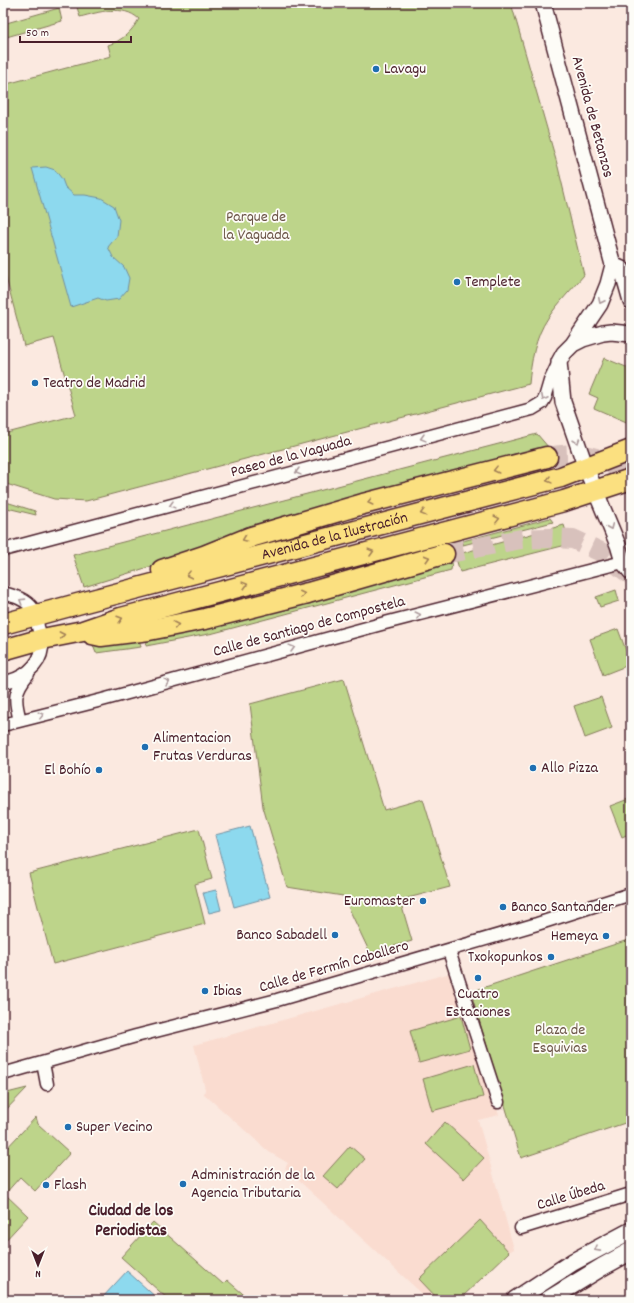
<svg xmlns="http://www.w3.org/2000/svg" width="634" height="1303" font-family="Dekko,sans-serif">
<rect width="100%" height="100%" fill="#fbe9e0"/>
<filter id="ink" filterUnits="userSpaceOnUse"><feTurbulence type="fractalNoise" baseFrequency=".025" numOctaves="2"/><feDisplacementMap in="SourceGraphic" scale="8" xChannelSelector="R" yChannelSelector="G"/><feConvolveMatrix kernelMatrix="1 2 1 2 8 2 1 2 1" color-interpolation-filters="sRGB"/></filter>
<g filter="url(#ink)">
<path fill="#fadcd0" d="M454,972L499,1115L478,1120L514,1249L509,1252L459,1300H429L285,1168L288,1163L269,1152L204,1094L205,1089L194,1045Z"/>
<path fill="#bdd48a" stroke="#847a5a" d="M78,3H511L558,167L584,275C572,289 558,303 548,318C535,337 531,362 529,384L86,501L54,499L3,483V434L76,415L54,338L24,346L3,266V85L111,56L108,45C122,41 132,31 139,19C123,4 99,12 80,17L76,4Z
M59,8L62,21L3,38V24Z
M604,358L631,369V424L594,408L598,398L589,394Z
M537,434L549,448L440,477L84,587L73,555Z
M3,501L35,511L36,515L3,507Z
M550,518L553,522L463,545V541Z
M564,525L570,544L460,572L455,555Z
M453,557L451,570L214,633L146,646L147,641L213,626L447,564Z
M616,590L619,601L600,607L596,597Z
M618,629L631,664L603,675L590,639Z
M139,639L141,647L96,653L92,643Z
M344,679L384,810L423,799L450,887L400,900L412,941L370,953L343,896L287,887L263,807L250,704Z
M601,697L612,728L585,738L574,706Z
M631,798V833L622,837L610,806Z
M199,829L212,879L195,884L205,924L53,964L29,873Z
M631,939V1121L521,1158L473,1000L476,990Z
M461,1016L470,1049L419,1063L410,1031Z
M474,1064L483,1097L432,1111L423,1079Z
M27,1088L3,1113V1094Z
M36,1117L38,1124L70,1153L35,1191L20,1177L5,1194L28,1216L3,1243V1152Z
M445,1122L484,1158L464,1179L426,1144Z
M350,1146L365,1159L338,1189L323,1176Z
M480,1220L509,1252L459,1300H439L419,1279Z
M153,1222L223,1284L227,1280L250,1300H169L121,1257Z"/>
<path fill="#8dd9ee" stroke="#728fa0" d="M46,167L55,170L62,179L65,187L74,195H85L101,198L114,206L119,220L117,236L108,247L113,257L124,267L129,278L127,290L119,299L106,301L98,298L71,307L32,168Z
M250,826L270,897L234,907L215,835Z
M216,890L221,910L209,913L203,893Z
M127,1271L159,1300H104L102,1298Z"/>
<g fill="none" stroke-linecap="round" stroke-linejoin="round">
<path stroke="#d8c1bc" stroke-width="20" stroke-dasharray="20 10" stroke-linecap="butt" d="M547,457C580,450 603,457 631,475
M444,554L521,539L547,538L573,539L601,552L631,575"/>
<defs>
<path id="minor" d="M3,550L532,409L542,403L545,398L550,381L559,362
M3,593C14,596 26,599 33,609C36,613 37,621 38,627C40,634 43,640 42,648C40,667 21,680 3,682
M20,720C14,699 14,691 28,674
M3,725L102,700L385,623L623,562
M449,951L498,1102
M43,1063L47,1084
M3,1074L136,1036L277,1000L537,924L631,894
M521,1228L631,1194"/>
<path id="tertiary" d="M543,3L613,265L608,284L600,304L573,344
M613,265L622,269L631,301
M631,334L611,332L603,333L583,339L573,344L564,353L559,362L563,402L586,468L618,545L623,562L631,572"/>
<path id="secondary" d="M515,1300L573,1262L631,1231
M548,1300L602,1267L631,1251"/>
<g id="trunk">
<path d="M162,570L204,556L251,537L363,504L547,457"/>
<path id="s1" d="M3,624L96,599L561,477L631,450"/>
<path d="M92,634L101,636L149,630L205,619L308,593L444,554"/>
<path d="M3,650L42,639L83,631L121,618L564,501L631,479"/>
</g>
</defs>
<use href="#minor" stroke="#4a1f2b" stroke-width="15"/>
<use href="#tertiary" stroke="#4a1f2b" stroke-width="18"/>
<use href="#secondary" stroke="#4a1f2b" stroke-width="20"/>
<use href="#trunk" stroke="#4a1f2b" stroke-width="23"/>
<use href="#minor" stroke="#fdfcf7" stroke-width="12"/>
<use href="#tertiary" stroke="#fdfcf7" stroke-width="15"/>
<use href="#secondary" stroke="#fdfcf7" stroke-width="17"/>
<use href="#trunk" stroke="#fbe080" stroke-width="20"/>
</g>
<defs><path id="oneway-chevron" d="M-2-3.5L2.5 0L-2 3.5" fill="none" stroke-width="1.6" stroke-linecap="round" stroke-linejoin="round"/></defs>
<g stroke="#ac999b">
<use href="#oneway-chevron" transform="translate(601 301) rotate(116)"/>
<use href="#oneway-chevron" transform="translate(544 398) rotate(117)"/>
<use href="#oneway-chevron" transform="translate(423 438) rotate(165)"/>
<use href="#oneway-chevron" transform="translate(577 441) rotate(71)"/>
<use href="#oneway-chevron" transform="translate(298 472) rotate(165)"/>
<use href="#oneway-chevron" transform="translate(172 505) rotate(165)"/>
<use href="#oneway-chevron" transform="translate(610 527) rotate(67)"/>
<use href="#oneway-chevron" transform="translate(22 601) rotate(-148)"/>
<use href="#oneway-chevron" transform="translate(418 615) rotate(-14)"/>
<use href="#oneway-chevron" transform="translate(292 648) rotate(-15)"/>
<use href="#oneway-chevron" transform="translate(167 682) rotate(-15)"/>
<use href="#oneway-chevron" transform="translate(41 715) rotate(-14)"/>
<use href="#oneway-chevron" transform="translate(597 1249) rotate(151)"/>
</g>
<g stroke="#a28056">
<use href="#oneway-chevron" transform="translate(496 470) rotate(166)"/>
<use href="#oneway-chevron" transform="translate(549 480) rotate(165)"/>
<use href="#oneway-chevron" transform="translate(370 502) rotate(166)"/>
<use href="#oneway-chevron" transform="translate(423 513) rotate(165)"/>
<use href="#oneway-chevron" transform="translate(497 519) rotate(-14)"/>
<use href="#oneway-chevron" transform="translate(245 539) rotate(159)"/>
<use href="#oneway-chevron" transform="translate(371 552) rotate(-15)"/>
<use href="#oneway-chevron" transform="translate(427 558) rotate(-16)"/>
<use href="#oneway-chevron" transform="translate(189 575) rotate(166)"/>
<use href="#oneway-chevron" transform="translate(245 585) rotate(-15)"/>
<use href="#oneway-chevron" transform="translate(302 594) rotate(-14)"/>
<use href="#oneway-chevron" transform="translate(120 619) rotate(-17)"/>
<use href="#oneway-chevron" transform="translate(176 625) rotate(-11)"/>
<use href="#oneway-chevron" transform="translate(62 635) rotate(-11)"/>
</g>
</g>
<g fill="#1f6fb2" stroke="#fdfcf7" stroke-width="1.5">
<circle cx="376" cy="69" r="4"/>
<circle cx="457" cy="282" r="4"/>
<circle cx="35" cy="383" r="4"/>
<circle cx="145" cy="747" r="4"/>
<circle cx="533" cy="768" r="4"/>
<circle cx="99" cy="770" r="4"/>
<circle cx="423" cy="901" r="4"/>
<circle cx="503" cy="907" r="4"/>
<circle cx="335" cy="935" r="4"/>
<circle cx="606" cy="936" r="4"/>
<circle cx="551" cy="957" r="4"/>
<circle cx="478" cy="978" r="4"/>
<circle cx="205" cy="991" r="4"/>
<circle cx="68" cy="1127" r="4"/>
<circle cx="183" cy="1184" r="4"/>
<circle cx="46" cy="1185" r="4"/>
</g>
<g text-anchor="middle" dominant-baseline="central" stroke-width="3.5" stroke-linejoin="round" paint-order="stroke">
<g font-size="16" fill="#4a1f2b" stroke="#fdfcf7" text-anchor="start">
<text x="384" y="69">Lavagu</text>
<text x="465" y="282">Templete</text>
<text x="43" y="383">Teatro de Madrid</text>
<text x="153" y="738">Alimentacion<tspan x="153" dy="18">Frutas Verduras</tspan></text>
<text x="541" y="768">Allo Pizza</text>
<text x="91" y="770" text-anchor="end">El Bohío</text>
<text x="415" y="901" text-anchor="end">Euromaster</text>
<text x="511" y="907">Banco Santander</text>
<text x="327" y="935" text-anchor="end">Banco Sabadell</text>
<text x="598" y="936" text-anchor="end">Hemeya</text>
<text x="543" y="957" text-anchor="end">Txokopunkos</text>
<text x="213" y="991">Ibias</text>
<text x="478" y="994" text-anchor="middle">Cuatro<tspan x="478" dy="18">Estaciones</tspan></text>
<text x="76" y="1127">Super Vecino</text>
<text x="191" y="1175">Administración de la<tspan x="191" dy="18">Agencia Tributaria</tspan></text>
<text x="54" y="1185">Flash</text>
</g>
<g font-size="16" fill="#4a1f2b" stroke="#fdfcf7">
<text transform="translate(592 117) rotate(75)">Avenida de Betanzos</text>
<text transform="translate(291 457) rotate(-15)">Paseo de la Vaguada</text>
<text stroke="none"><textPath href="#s1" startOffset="343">Avenida de la Ilustración</textPath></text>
<text transform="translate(309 627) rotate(-15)">Calle de Santiago de Compostela</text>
<text transform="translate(334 967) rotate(-16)">Calle de Fermín Caballero</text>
<text transform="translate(571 1196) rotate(-17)">Calle Úbeda</text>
</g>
<g font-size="16" fill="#6c5548" stroke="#fdfcf7">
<text x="256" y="217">Parque de<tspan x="256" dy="18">la Vaguada</tspan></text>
<text x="560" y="1030">Plaza de<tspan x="560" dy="18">Esquivias</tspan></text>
</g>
<g font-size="17" font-weight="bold" fill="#4a1f2b" stroke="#fdfcf7">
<text x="131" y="1212">Ciudad de los<tspan x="131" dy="20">Periodistas</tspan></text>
</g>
</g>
<rect width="634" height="1303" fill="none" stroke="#fdfcf7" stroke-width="16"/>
<rect x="8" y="8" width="618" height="1287" fill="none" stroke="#4a1f2b" stroke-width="1.5" filter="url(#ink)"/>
<g transform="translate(38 1265) rotate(180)" stroke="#fdfcf7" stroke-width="3" paint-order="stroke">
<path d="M0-3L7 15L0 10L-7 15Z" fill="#4a1f2b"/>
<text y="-6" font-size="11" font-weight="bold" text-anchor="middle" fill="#4a1f2b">N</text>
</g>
<path d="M20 36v6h111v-6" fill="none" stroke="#4a1f2b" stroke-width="2"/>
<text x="26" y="36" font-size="12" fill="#4a1f2b" stroke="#fdfcf7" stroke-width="3" paint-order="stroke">50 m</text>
</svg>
